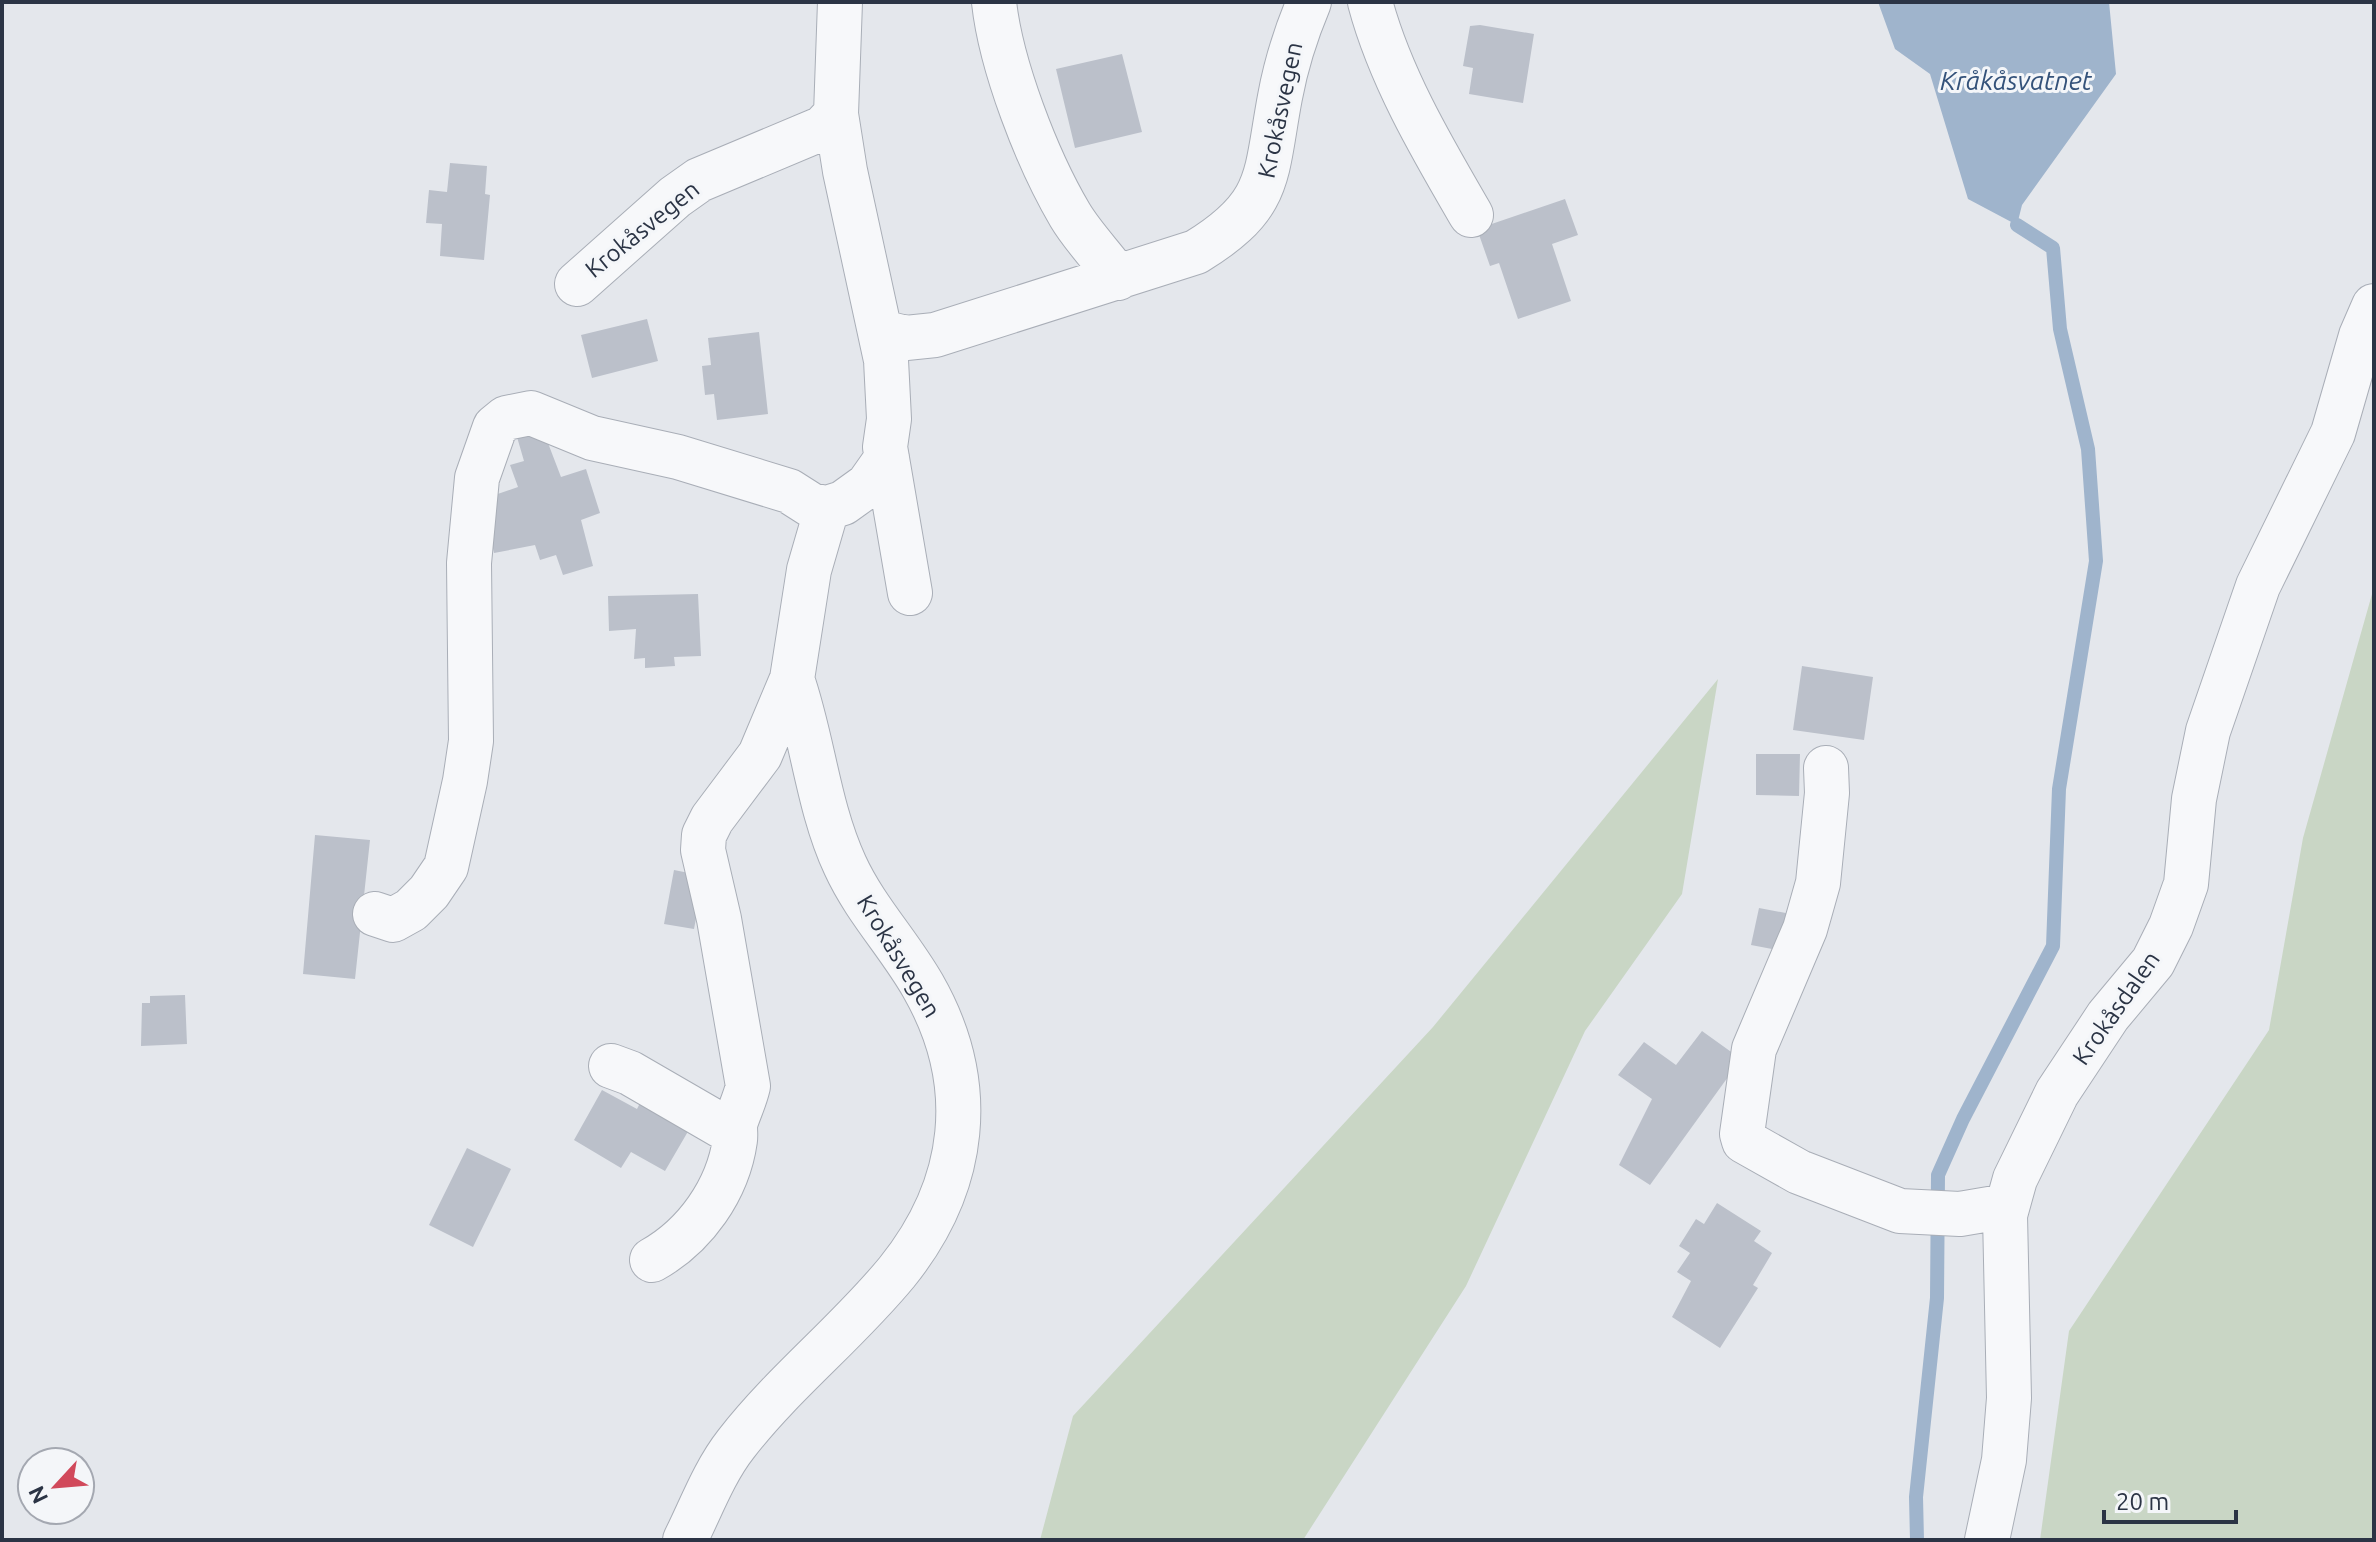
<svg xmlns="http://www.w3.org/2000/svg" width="2376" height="1542" font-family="Ubuntu,sans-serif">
<rect width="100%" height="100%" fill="#e4e7ec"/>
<path fill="#c9d6c5" d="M2374,587V1540H2040L2069,1331L2269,1030L2303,838Z
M1718,679L1682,894L1585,1031L1466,1286L1303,1540H1040L1073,1416L1433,1027Z"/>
<path fill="#9fb4cc" d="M1878,2H2109L2116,74L2022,205L2017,225L1968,199L1930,74L1895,49Z"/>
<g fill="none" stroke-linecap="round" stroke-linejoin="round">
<path stroke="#9fb4cc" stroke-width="14" d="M1917,1540L1916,1497L1937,1298L1938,1175L1963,1119L2053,946L2059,789L2096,561L2088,449L2060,329L2053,248L2017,225"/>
</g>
<path fill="#bbc0ca" d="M1480,25L1534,34L1523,103L1469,94L1473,68L1463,66L1470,26Z
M1122,54L1142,132L1075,148L1056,69Z
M450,163L487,166L485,194L490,195L484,260L440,256L442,224L426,223L429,190L447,192Z
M1565,199L1578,235L1552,244L1571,301L1518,319L1499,263L1490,266L1477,229Z
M647,319L658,361L592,378L581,335Z
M759,332L768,414L717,420L714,394L705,395L702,366L711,365L708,338Z
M543,430L561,477L586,469L600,513L581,520L593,566L563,575L556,555L540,560L535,545L494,553L491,539L486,498L518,487L510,465L524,461L517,437Z
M698,594L701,656L674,657L675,666L645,668V658L634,659L636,629L609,631L608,596Z
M1802,666L1873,677L1864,740L1793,730Z
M1756,754H1800L1799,796L1756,795Z
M315,835L370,840L355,979L303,974Z
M674,870L704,876L694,929L664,924Z
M1759,908L1791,914L1783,951L1751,945Z
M185,995L187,1044L141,1046L142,1003H150V996Z
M1702,1031L1741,1059L1650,1185L1619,1165L1652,1099L1618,1075L1644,1042L1676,1065Z
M602,1090L637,1109L641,1101L690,1128L665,1171L631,1152L621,1168L574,1140Z
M467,1148L511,1169L473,1247L429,1225Z
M1717,1203L1761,1231L1754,1241L1772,1253L1753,1285L1758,1288L1720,1348L1672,1317L1691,1281L1677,1272L1690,1253L1679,1246L1696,1219L1704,1224Z"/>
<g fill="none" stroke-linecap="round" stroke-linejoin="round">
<defs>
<path id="minor" d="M840,2L836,114L845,171L886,360L889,419L885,447L910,593
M994,2C1001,66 1037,159 1070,215C1083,237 1103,257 1118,278
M1370,2C1390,77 1432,148 1471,215
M577,284L675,197L699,180L823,128L836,114
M881,332L906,338L935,335L1196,252C1273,205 1265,176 1280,97C1286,64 1296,33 1309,2
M1826,768L1827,793L1818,883L1805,929L1754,1049L1742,1134L1744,1141L1799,1172L1900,1211L1960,1214L2007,1206
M375,914L393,920L411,910L429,892L446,867L465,781L471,741L469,563L477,478L495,427L506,418L531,413L592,438L678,457L789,491L811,505L827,508L843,503L868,485L887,458
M611,1066L630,1073L725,1128L735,1123
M652,1260C695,1236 728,1190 735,1140C736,1134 734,1127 736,1121C740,1109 745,1099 748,1086L719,919L703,850L704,835L712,819L760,755L792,679L809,570L827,508
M685,1540C701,1508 714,1472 736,1444C784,1382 847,1333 897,1272C967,1185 979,1084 923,986C899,944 865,909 845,865C818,807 813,739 792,679
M1987,1540L2004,1460L2009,1398L2005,1215L2015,1179L2057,1093L2108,1016L2153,962L2171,926L2186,884L2194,799L2208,731L2258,586L2333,433L2361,336L2374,306"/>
</defs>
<use href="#minor" stroke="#a9aeb7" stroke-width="46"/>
<use href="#minor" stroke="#f7f8fa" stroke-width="44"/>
</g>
<g text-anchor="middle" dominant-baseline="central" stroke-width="6" stroke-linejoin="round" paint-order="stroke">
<g font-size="24" fill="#2b3445" stroke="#f4f6f9">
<text transform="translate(1280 110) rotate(-78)">Krokåsvegen</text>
<text transform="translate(642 229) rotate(-39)">Krokåsvegen</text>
<text transform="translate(899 956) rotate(59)">Krokåsvegen</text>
<text transform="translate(2116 1008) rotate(-55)">Krokåsdalen</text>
</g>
<g font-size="26" font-style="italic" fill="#34527a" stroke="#f4f6f9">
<text x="2016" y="80">Kråkåsvatnet</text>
</g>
</g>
<rect width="2376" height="1542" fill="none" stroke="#2b3445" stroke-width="8"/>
<g transform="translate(56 1486) rotate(244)"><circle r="38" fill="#f4f6f9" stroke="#a4a8b1" stroke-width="2"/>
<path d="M0-6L14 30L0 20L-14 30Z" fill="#d1495b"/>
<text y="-12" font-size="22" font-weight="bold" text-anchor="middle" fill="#2b3445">N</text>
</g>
<path d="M2104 1510v12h132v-12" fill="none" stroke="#2b3445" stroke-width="4"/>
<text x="2116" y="1510" font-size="24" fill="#2b3445" stroke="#f4f6f9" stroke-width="6" paint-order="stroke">20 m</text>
</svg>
